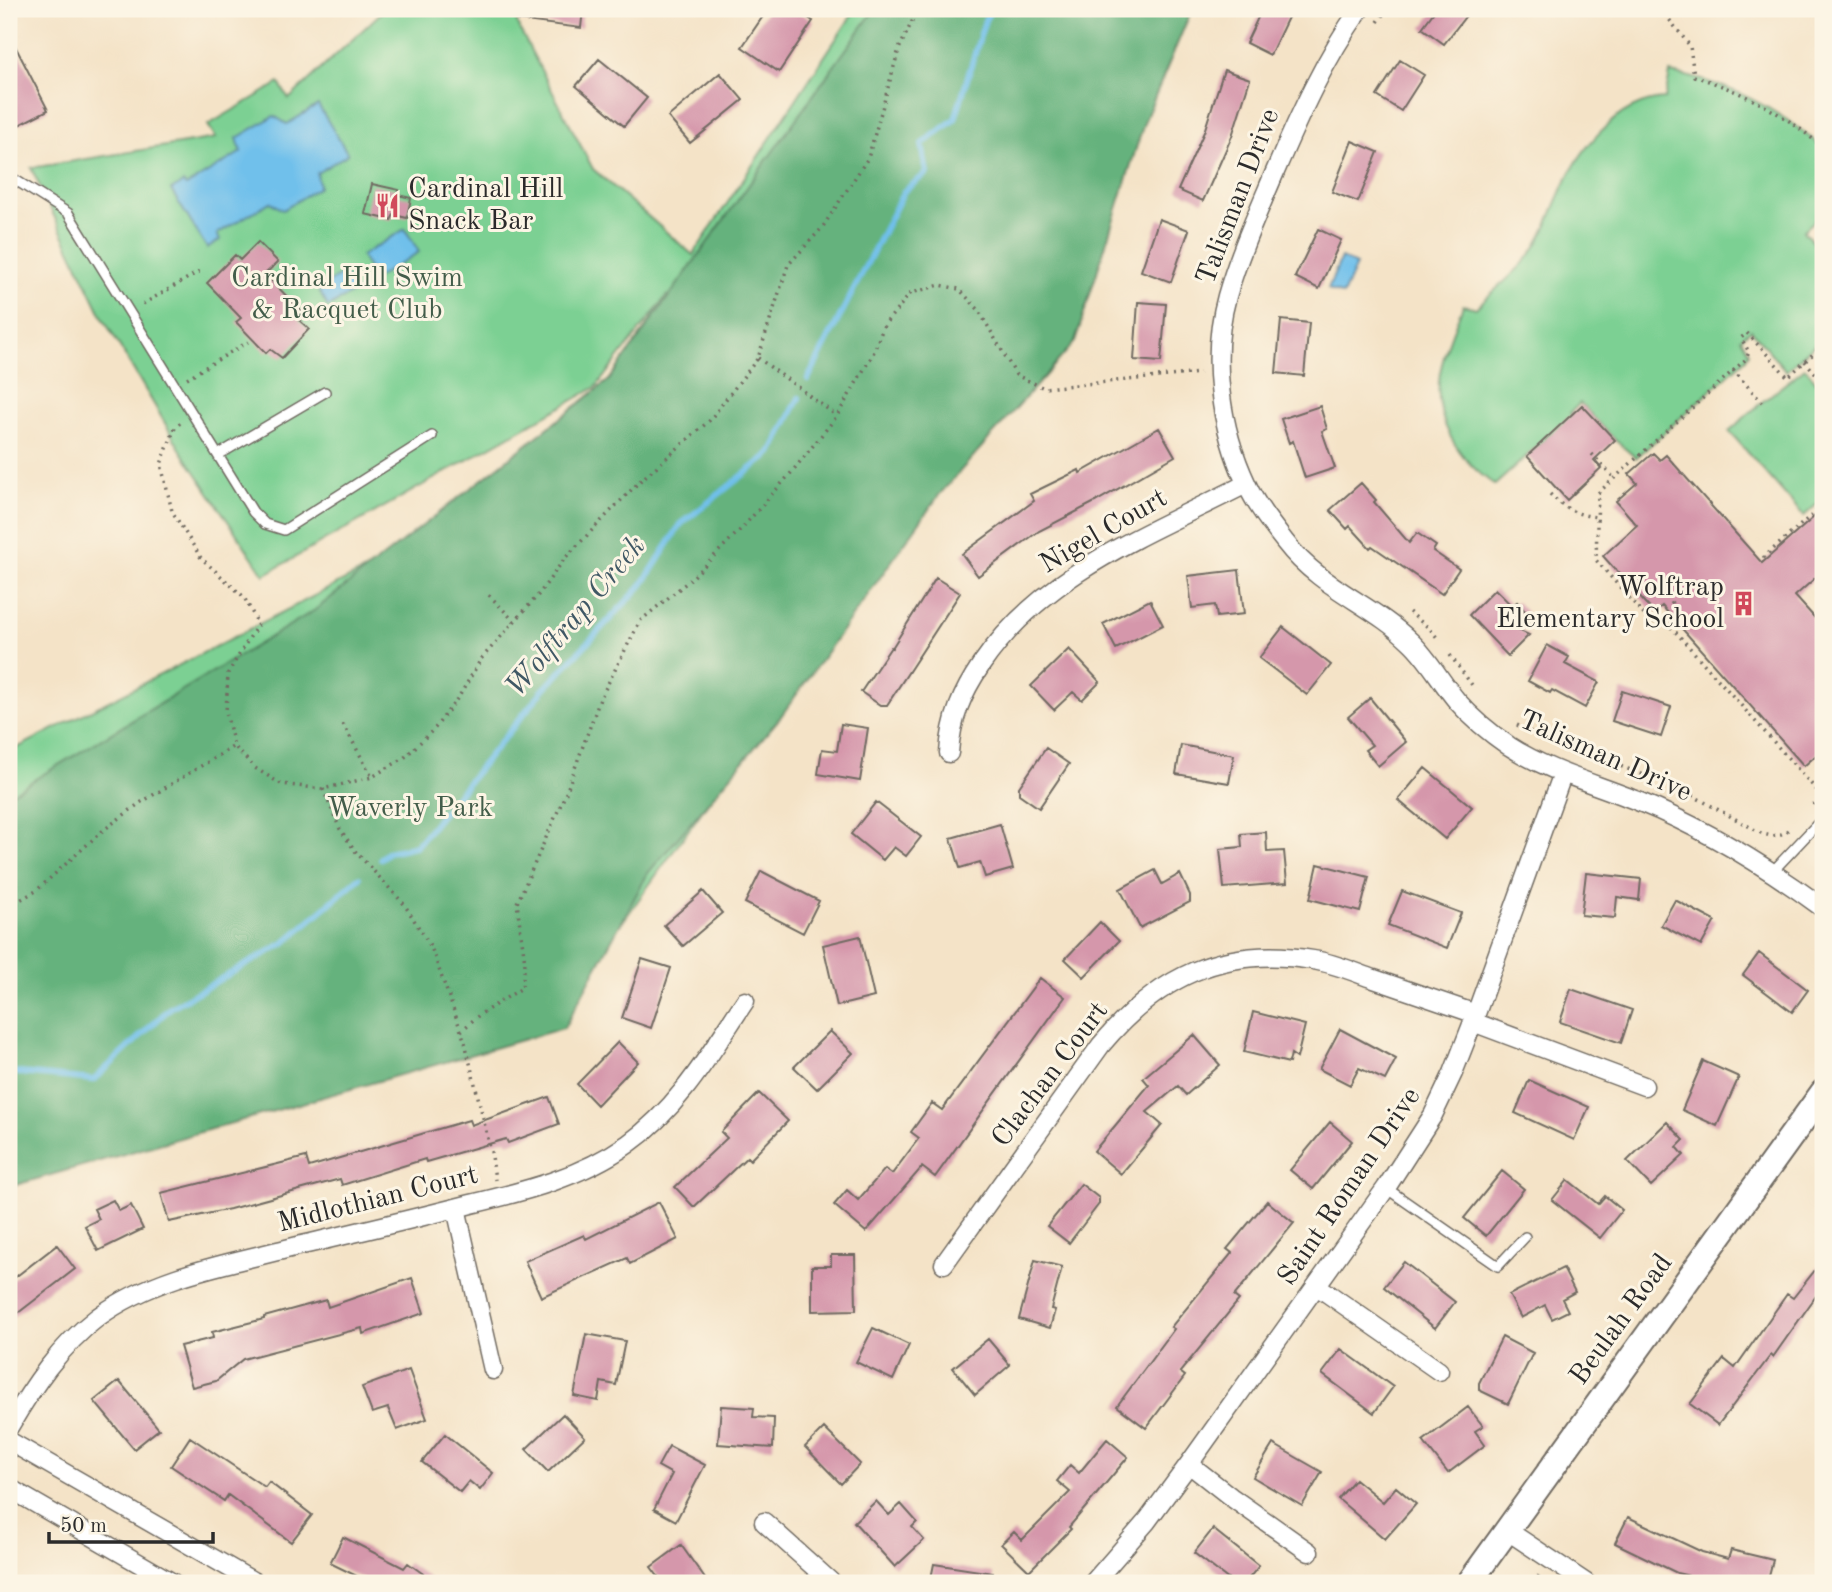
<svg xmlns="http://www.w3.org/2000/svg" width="1832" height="1592" font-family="'Old Standard TT',serif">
<rect width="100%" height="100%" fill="#fcf5e5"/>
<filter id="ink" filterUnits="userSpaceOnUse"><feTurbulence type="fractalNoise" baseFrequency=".0143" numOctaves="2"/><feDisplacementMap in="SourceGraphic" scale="14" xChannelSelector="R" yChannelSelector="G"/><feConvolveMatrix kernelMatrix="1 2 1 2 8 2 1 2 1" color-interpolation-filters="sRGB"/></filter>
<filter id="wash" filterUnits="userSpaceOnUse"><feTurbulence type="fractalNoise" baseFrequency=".00686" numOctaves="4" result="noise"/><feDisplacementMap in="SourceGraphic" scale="28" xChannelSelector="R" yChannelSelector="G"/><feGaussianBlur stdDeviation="1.57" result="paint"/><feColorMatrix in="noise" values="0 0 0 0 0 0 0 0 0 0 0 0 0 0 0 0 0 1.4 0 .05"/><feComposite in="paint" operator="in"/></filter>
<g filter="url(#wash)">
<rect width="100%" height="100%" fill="#f4e3c7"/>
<path fill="#7cd093" stroke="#547e5f" stroke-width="2" d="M385,9H514L518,26L593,169L693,255L856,9H1179L905,528L624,920L564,990L9,1151V752L547,477L668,294L596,387L264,575L182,452L103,318L31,168L216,138L208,125L279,83L289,99Z
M1670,73C1729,82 1779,109 1823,148V213L1803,231L1823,253V337L1786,371L1751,330L1741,338L1749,352L1746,359L1636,458L1615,440L1580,403L1570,413L1581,425L1560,426L1495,485C1458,460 1432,419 1440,373C1444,350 1455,327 1463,305L1476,308C1494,289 1518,273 1533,251C1545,234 1551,215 1559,197C1576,154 1615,101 1665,99Z
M1805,368L1823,389V499L1804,516L1729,431L1762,402Z"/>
<path fill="#65b27d" stroke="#486e54" stroke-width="2" d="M875,9H1192L1145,120L1075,342L939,495L779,719L648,873L564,1028L9,1187V795L315,610L609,380Z"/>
<path fill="#70c0eb" stroke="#4e768b" stroke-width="2" d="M318,105L348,154L317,173L319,187L283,210L270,202L217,234L220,240L207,248L171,190L183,183L186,186L241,152L237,138L274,116L287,124Z
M405,229L419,252L375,279L361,256Z
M1341,258L1356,265L1343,295L1328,289Z
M344,273L355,291L328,307L318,289Z"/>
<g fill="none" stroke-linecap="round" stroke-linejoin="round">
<path stroke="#70c0eb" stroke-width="6" d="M808,379L904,191L927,173L922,144L955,119L985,20L991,9
M381,858L388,852L416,846L544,689L642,585L681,524L771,453L799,398
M9,1072L94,1080L170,1008L284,943L359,878"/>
</g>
<g id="blocks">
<path fill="#d597ab" d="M517,9H583L581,28L516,20Z
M768,9H794L813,21L779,72L742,47Z
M1262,9H1292L1270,55L1246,43Z
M1436,9H1471L1444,44L1422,28Z
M9,34L48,110L19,125L9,104Z
M599,59L647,98L624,126L576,86Z
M1400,60L1424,75L1401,111L1377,96Z
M1224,70L1250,79L1232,136L1203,201L1178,190L1204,132Z
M720,73L743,100L690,143L668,117Z
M1352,141L1378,152L1358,202L1332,192Z
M372,184L399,190L398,195L411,198L407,218L394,215L391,220L365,214Z
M1159,219L1189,230L1171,282L1141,271Z
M1318,229L1341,240L1319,289L1295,277Z
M258,242L278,262L265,274L305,315L299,320L309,329L282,358L270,349L266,353L236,322L241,318L207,283L235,255L240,260Z
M1138,302L1166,304L1161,362L1134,360Z
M1281,320L1309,323L1304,376L1276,373Z
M1582,405L1615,440L1594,460L1601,468L1567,500L1527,456Z
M1320,406L1327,429L1322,431L1335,468L1305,478L1293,441L1289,443L1281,419Z
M1159,428L1175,456L1095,502L1039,531L978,576L962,554L1034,501L1030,494L1079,470L1080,473Z
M1653,453L1660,460L1666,455L1762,563L1823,509V571L1795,596L1823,627V749L1804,766L1662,606L1654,613L1603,556L1637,525L1616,501L1637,483L1629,474Z
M1361,483L1376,500L1374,502L1409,543L1417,533L1436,546L1433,551L1459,569L1442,594L1372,546L1370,548L1350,526L1347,529L1330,510Z
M1239,570L1244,614L1217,617L1215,605L1192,608L1188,576Z
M936,578L960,593L887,705H880L861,692L891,647L892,648Z
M1495,589L1512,606L1517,602L1532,619L1520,631L1529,635L1508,656L1469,615Z
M1150,600L1163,625L1116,649L1103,624Z
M1283,627L1331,665L1307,695L1259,658Z
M1547,645L1569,657L1565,664L1599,682L1585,708L1552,690L1550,693L1528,681Z
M1069,649L1100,682L1082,700L1073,692L1054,710L1031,686Z
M1622,691L1671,707L1661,737L1612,721Z
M1370,698L1406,742L1378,766L1365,750L1372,745L1348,717Z
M841,724L868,728L860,781L818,774L822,749L837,751Z
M1181,745L1234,755L1229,783L1176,774Z
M1046,748L1069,764L1039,808L1019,794V787Z
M1425,768L1472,807L1445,839L1398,800Z
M876,802L921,837L906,856L894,847L883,860L851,834Z
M1000,824L1013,869L985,877L980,862L960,868L951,838Z
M1266,832L1267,852L1284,851L1287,883L1224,888L1220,849L1242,847L1241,834Z
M1318,864L1369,877L1360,912L1310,899Z
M1155,870L1162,884L1180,874L1190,895V902L1140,928L1120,889Z
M761,871L819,901L803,933L745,903Z
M1586,873L1641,879L1639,900L1617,897L1615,918L1581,915Z
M703,891L722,913L683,946L664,925Z
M1402,891L1461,913L1447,948L1388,925Z
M1675,900L1715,921L1701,946L1661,925Z
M1100,922L1119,941L1084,977L1065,959Z
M860,936L874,997L837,1006L823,945Z
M1759,953L1808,990L1792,1012L1743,975Z
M642,959L671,968L651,1028L622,1018Z
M1040,978L1065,997L935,1177L922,1167L866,1232L834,1205L847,1190L858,1200L885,1169L892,1174L919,1138L911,1132L932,1103L942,1110Z
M1571,989L1632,1010L1621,1043L1560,1022Z
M1253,1012L1305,1025L1297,1058L1291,1054L1289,1063L1244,1052Z
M1340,1029L1396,1059L1385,1080L1359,1068L1350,1085L1319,1069Z
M830,1031L853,1053L817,1089L794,1067Z
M1194,1035L1220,1065L1186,1095L1178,1086L1147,1112L1162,1125L1121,1174L1094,1151L1149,1085L1143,1078Z
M618,1042L638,1062L597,1105L577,1084Z
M1703,1061L1739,1077L1717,1126L1682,1110Z
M1529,1080L1589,1107L1574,1140L1515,1113Z
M759,1093L788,1121L750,1160L747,1157L694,1207L675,1187L727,1138L721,1132Z
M549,1097L559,1124L508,1143L506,1139L426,1162L425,1159L342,1185L340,1179L230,1209L169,1222L161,1193L306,1157L309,1167L469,1120L471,1125Z
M1330,1122L1352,1141L1313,1189L1290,1170Z
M1667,1122L1684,1140L1677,1147L1684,1155L1651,1186L1627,1161Z
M1502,1171L1524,1189L1486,1236L1464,1218Z
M1568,1180L1598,1204L1605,1196L1622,1210L1600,1238L1552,1200Z
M1081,1184L1099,1198V1204L1069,1243L1047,1226Z
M113,1200L119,1211L131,1205L143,1229L98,1251L85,1226L99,1219L94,1209Z
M1267,1201L1294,1223L1234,1296L1239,1300L1180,1372L1185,1376L1146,1428L1117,1406L1174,1329L1171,1327L1232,1253L1227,1249Z
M659,1202L678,1239L630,1264L627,1258L541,1297L525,1261L584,1235L586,1239Z
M57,1245L75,1269L9,1320V1282Z
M831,1255H855L856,1310L812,1311V1266H831Z
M1035,1260L1062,1267L1051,1309L1055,1310L1050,1328L1019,1319Z
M1823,1260V1286L1773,1357L1771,1355L1718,1425L1690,1404L1724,1359L1735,1368L1787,1294L1793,1298Z
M1404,1262L1455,1302L1435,1328L1384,1287Z
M1563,1268L1575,1292L1562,1299L1568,1311L1552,1319L1545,1305L1521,1318L1509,1295Z
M412,1278L424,1313L363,1334L362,1328L243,1359L216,1381L192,1387L180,1346L213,1338L212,1332L264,1319V1317L326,1300L328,1307Z
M873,1328L909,1345L893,1380L856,1362Z
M586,1334L625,1341L616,1385L601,1382L598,1401L574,1396Z
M1502,1337L1533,1353L1508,1404L1479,1390V1383Z
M988,1339L1010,1365L975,1395L953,1368Z
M1341,1349L1393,1387L1374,1413L1322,1374Z
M409,1370L427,1419L397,1430L388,1408L372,1413L362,1387Z
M119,1381L159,1429L134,1449L94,1401Z
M721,1406L754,1408L753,1417L774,1418L773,1448L718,1444Z
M1468,1407L1483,1426L1475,1431L1485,1445L1448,1473L1423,1441Z
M563,1414L585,1437L548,1472L526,1449Z
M824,1428L860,1464L841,1484L805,1447Z
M445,1434L493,1473L480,1490L469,1481L460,1492L422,1462Z
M190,1437L265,1487L269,1482L312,1515L291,1542L228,1495L224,1501L171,1466Z
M1107,1439L1128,1457L1069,1527L1071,1529L1029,1571L1001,1544L1014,1532L1022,1540L1070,1492L1057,1481L1070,1465L1079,1473Z
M1273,1444L1322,1472L1302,1506L1253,1477Z
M669,1446L705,1465L676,1521L654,1509L672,1474L658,1466Z
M1355,1479L1383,1502L1396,1487L1416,1504L1385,1539L1338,1499Z
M876,1501L889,1515L901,1504L917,1522L912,1527L924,1540L895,1567L854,1522Z
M1628,1517L1702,1552L1728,1559L1731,1550L1773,1560L1767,1583H1719L1677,1573L1615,1543Z
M1213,1529L1259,1566L1245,1583H1233L1194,1553Z
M343,1537L404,1568L408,1563L436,1583H371L330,1563Z
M681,1545L708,1583H663L651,1567Z
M934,1564L993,1573V1583H930Z"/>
</g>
</g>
<g filter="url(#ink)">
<use href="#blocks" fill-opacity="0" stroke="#716b62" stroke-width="2"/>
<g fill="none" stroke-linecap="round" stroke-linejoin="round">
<defs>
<path id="lane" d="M9,176L68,213L253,512L265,524L284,530L432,436
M218,455L325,392
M1773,871L1823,818
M1386,1188L1498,1266L1525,1237"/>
<path id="street" d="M1360,9C1324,60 1299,116 1274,174C1257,214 1239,254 1227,296C1210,357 1220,428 1247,485C1256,505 1271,524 1285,542C1321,589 1371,603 1411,642C1429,659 1441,682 1457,701C1472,718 1490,733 1509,746C1549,772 1597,784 1640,802C1706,829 1766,866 1823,908
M949,753C951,719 962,693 981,665C1045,571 1149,534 1246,484
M1473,1022L1644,1086
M456,1208L493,1370
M944,1264L1101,1045C1158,977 1222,945 1313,960C1334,963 1354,972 1374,979C1408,991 1442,1002 1476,1014
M1317,1286L1439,1371
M9,1427C33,1386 59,1347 98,1317C153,1277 221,1265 286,1249C348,1234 410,1220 471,1204C526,1191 581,1177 628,1144C679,1108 711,1052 745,1001
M9,1441L256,1583
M1189,1464L1231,1497L1309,1552
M9,1488L173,1583
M764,1522L832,1583
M1508,1531L1586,1583
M1093,1583L1147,1521L1189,1464L1386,1188L1433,1115L1453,1073L1473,1022L1563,773"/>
<path id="secondary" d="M1469,1583L1823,1092"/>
</defs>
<use href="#lane" stroke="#716b62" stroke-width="12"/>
<use href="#street" stroke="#716b62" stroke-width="21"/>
<use href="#secondary" stroke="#716b62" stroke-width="28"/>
<path stroke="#716b62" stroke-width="3.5" stroke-dasharray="2 5" stroke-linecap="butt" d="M1661,9L1690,46L1694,76C1743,92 1785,113 1823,148
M1378,22L1387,9
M143,304L200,271
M758,358L837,416
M1805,361L1823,382
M1733,370L1762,402
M187,378L248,342
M180,423L175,428L161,464L172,511L201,558L244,597L258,624L228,673L226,712L234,746
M1592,454L1614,478
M1550,494C1565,509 1576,515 1598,517
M1763,558L1823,505
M489,595L514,621
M1671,602L1680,611L1665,623L1658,624L1646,617L1596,560L1598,493L1746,359L1749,352L1741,338L1747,333L1788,377L1823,345
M1409,612L1430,629L1439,640
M1665,623L1673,629L1821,795
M1450,655L1472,685
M343,724L372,777
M1517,725L1541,737L1677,787L1761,833C1772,837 1778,837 1788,830
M323,789L340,829L356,852L404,904L431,947L465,1042L492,1156L495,1180
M1813,805L1823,794
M9,906L36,891L101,832L140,803L234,746L255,768L281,784L323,789L372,777L404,758L435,728L460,695L481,659L539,594L565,558L641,480L709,421L758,358L788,265L822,228L868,158L899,49L918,9
M461,1031L479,1015L522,988L525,963L517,903L566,793L600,699L640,621L691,579L743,527L791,473L837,416L873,354L884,325L911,293L940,285L959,289L978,309L1016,375L1044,388L1200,373
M1534,1583L1541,1573"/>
<use href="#lane" stroke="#fff" stroke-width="9"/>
<use href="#street" stroke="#fff" stroke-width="18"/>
<use href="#secondary" stroke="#fff" stroke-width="24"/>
</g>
</g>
<defs>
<symbol id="restaurant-bare" viewBox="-9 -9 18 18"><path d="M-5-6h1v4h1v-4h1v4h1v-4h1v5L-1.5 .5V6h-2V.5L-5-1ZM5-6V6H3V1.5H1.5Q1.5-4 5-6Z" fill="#d1495b" stroke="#fcf5e5" stroke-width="2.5" paint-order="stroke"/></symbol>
<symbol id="building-bare" viewBox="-9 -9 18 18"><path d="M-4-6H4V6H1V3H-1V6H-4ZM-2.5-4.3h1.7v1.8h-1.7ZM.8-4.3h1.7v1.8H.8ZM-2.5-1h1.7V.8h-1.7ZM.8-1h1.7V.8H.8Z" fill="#d1495b" stroke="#fcf5e5" stroke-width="2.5" paint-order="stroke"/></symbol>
</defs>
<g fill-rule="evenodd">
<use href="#restaurant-bare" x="370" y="188" width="35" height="35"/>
<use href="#building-bare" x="1726" y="586" width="35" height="35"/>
</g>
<g text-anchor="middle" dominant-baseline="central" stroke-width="6" stroke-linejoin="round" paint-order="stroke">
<g font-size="28" fill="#2b2b2b" stroke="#fcf5e5" text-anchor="start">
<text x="408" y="190">Cardinal Hill<tspan x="408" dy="32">Snack Bar</tspan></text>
<text x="1724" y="588" text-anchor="end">Wolftrap<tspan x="1724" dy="32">Elementary School</tspan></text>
</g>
<g font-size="28" fill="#2b2b2b" stroke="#fcf5e5">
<text transform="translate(1239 197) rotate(-69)">Talisman Drive</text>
<text transform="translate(1104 532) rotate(-30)">Nigel Court</text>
<text transform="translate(1605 757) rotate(24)">Talisman Drive</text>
<text transform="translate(1051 1075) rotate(-53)">Clachan Court</text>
<text transform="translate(1350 1187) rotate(-56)">Saint Roman Drive</text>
<text transform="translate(378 1200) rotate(-14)">Midlothian Court</text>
<text transform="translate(1622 1320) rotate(-54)">Beulah Road</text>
</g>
<g font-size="28" fill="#435d4a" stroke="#fcf5e5">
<text x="347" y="279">Cardinal Hill Swim<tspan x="347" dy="32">&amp; Racquet Club</tspan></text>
<text x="410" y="809">Waverly Park</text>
</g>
<g font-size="30" font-style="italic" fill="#405865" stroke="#fcf5e5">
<text transform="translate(576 617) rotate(-50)">Wolftrap Creek</text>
</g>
</g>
<rect width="1832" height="1592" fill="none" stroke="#fcf5e5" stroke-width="35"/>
<path d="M49 1532v10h164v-10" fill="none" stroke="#2b2b2b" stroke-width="3.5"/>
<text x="60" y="1532" font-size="21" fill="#2b2b2b" stroke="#fcf5e5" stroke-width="5" paint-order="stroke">50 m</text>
</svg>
